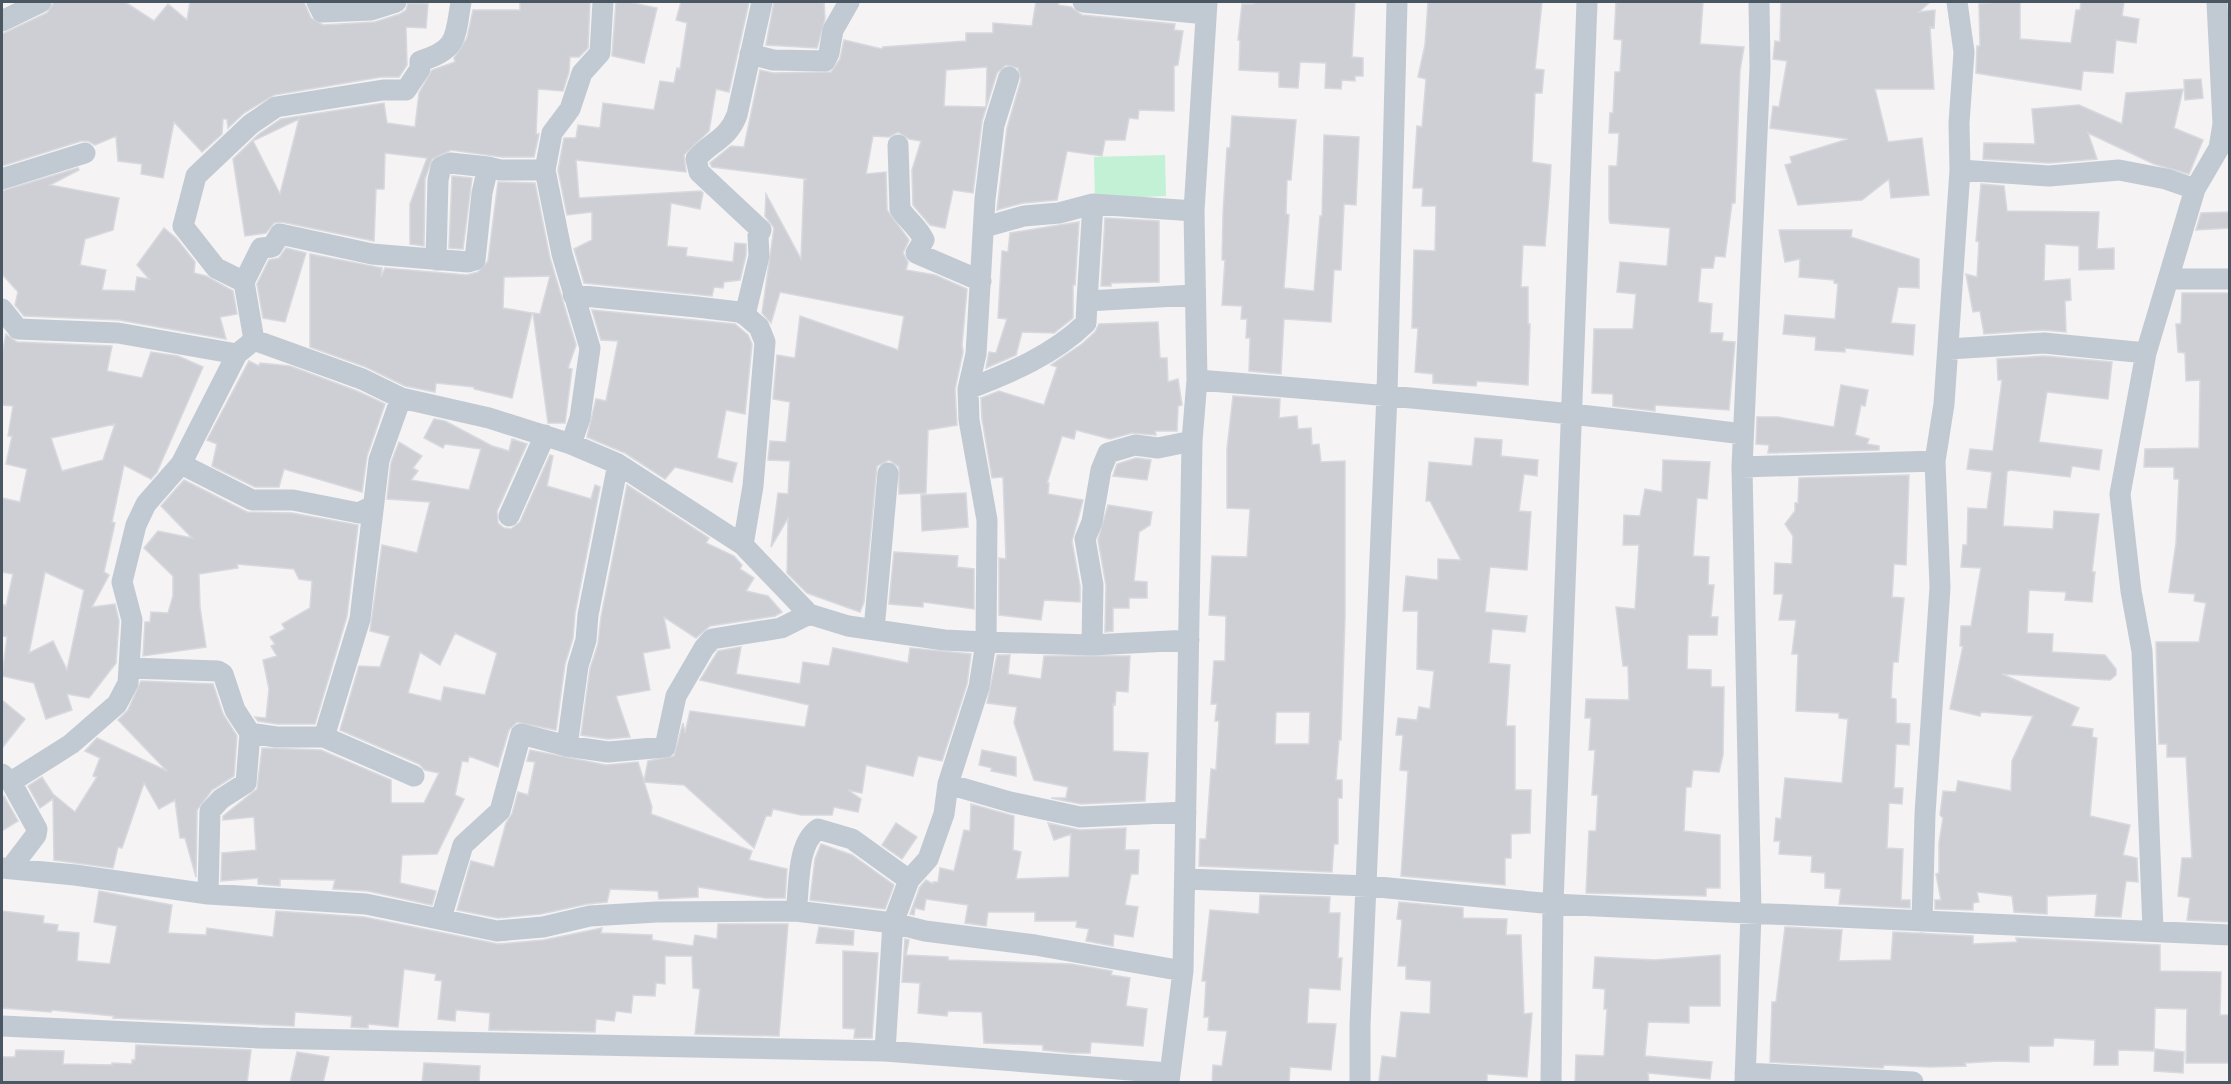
<svg xmlns="http://www.w3.org/2000/svg" width="2231" height="1084" font-family="Commissioner,sans-serif">
<rect width="100%" height="100%" fill="#f5f3f3"/>
<path fill="#c3f1d5" d="M1165,155L1166,196L1095,199L1094,157Z"/>
<path fill="#cdcfd5" stroke="#d7d9de" stroke-width="1.5" fill-rule="evenodd" d="M54,2H125L154,21L168,4L187,20L190,2H304L311,18L323,25L375,22L400,14L406,10L408,3L428,4L426,28L406,27L407,65L399,77H381L274,95L244,113L228,128L227,119H223L222,134L202,152L174,122L163,178L141,174L142,164L118,161L116,136L95,145L88,141H81L2,166V34L47,13Z
M520,2H590L588,48L579,57H570L569,72L563,91L538,89L536,134H539L534,157H502L451,150L432,159L425,179L424,246L410,244V204L427,158L385,153L384,189H376L374,241L282,222L274,223L266,233L245,236L233,159L259,134L281,119L384,103L387,123L415,127L419,93L432,70L455,62L454,58L467,38L473,10H520ZM299,119L280,194L253,141Z
M616,2H629L657,8L644,63L612,56Z
M681,2H749L729,92L716,89L709,131L684,155L686,172L576,160L579,198L701,191L703,193L700,209L671,203L667,246L687,248L686,256L733,262L735,243L746,244V255L740,280L724,282L723,288L714,287L712,296L584,283L574,249L592,240V212L567,215L558,170L564,138H576L578,125L600,128L603,103L654,110L660,81L674,83L677,68L680,69L687,23L676,20Z
M774,2H824L825,19L817,48L766,45Z
M1036,2H1059L1058,5L1071,7L1082,15L1175,24L1174,30L1183,31L1178,65L1174,66V111L1139,110L1138,119L1129,118L1125,140H1105L1102,156L1067,151L1057,200L1023,203L997,210L1007,128L1021,80L1018,68L1006,65L997,73L982,121L973,193L953,190L945,228L930,225L913,205L912,170L921,141L909,139L898,132L889,137L873,136L866,174L886,172L887,210L909,240L903,253L908,262L906,270L935,275L967,289L962,345L963,352L955,389L957,425L928,430L926,493L899,494V467L889,460L877,466L864,602L860,612L807,593L787,573L788,518L771,547L778,493L788,494L790,461L768,460L770,441L786,442L790,402L773,399L777,355L795,358L800,316L898,350L904,316L780,292L771,323L762,313L774,228L765,216L766,194L801,259L804,180L807,179L712,167L710,163L731,146L744,147L760,70L773,73L831,72L840,59L844,40L882,49L883,47L966,41V33H993V23L1032,26ZM987,67L986,107L944,106L946,70Z
M1254,2H1355L1352,57L1363,58V76H1355V81L1342,80L1341,89L1325,88L1326,63L1300,62L1298,88L1279,87V72L1239,70L1240,40H1238L1242,4H1254Z
M1428,2H1542L1535,69L1544,70L1542,93H1535L1532,162L1551,165L1550,184L1545,246L1523,245L1521,287H1528V324H1530L1528,385L1477,381L1476,386L1433,383V374L1415,372L1418,328H1412L1414,250L1435,251L1436,206H1422L1423,188H1413L1417,126L1422,127L1426,79L1418,77L1425,45Z
M1616,2H1703L1700,44L1744,47L1740,70L1735,203H1732L1725,257L1715,256L1713,268H1701L1698,302L1712,304L1710,333H1723L1722,341L1735,342L1729,410L1655,405V411L1613,406V394L1592,393L1594,329H1633L1636,294L1617,292L1620,262L1667,266L1670,228L1610,223L1609,219V166H1617L1619,133H1609L1610,113H1613L1615,72H1620L1622,40L1614,39Z
M1781,2H1930L1919,12L1935,10L1934,28L1930,27L1934,89H1875L1888,142L1922,138L1929,195L1891,198L1889,179L1862,200L1798,205L1785,165L1792,163L1790,157L1848,139L1770,128L1773,106L1779,107L1787,61L1773,59L1775,41L1780,42Z
M1998,2H2020V39L2071,43L2076,10H2080L2081,2H2124L2122,16L2139,19L2136,43L2116,40L2113,73L2083,71L2081,90L1976,73L1977,46H1980L1979,4Z
M2201,79L2203,98L2185,100L2184,80Z
M2183,89L2174,128L2203,140L2189,174L2154,164L2088,133L2097,159L2049,163L1983,159L1984,143L2035,144L2032,109L2079,105L2122,124L2126,93Z
M1232,116L1296,120L1291,180H1287L1286,214L1289,215L1284,288L1314,291L1320,216H1322L1324,135L1359,137L1356,205L1344,204L1341,270H1334L1331,322L1284,319L1281,374L1249,371L1250,338H1246L1247,319H1241L1242,306L1222,305L1225,260H1222L1223,214L1227,148H1230Z
M78,168L79,170L50,185L119,198L113,230L85,239L80,265L106,270L102,290L135,291L137,277L149,279L137,265L164,228L176,238L195,262L194,273L206,276L233,291L237,314L220,317L226,339L119,320L24,316L15,305L18,292L2,274V191Z
M452,176L472,178L463,249L449,248Z
M498,182L535,183L550,258L576,345L568,368L572,369L565,423H548L533,313L540,314L550,276L504,277L503,308L532,313L512,398L474,389V387L436,383L435,392L405,386L366,367L310,347V254L382,268L381,277L385,268L467,275L478,272L488,261Z
M1981,184L2004,186L2007,211L2099,212L2097,249L2114,248V269L2079,270V246L2045,244L2044,281L2070,279L2071,300L2065,301L2066,332L2043,330L1984,334L1980,311L1973,312L1966,274L1977,277L1979,242L1976,241Z
M2229,212V228L2196,230L2201,213Z
M1105,218L1159,221V282L1111,283V286H1101Z
M1079,222L1075,285H1073V318L1054,333L1022,332L1016,355L986,368L989,352L996,353L1007,319L998,318L1002,251L1008,252L1010,233Z
M1779,230H1852L1851,237L1919,259V288L1898,287L1891,323L1915,325L1913,355L1845,348V352L1815,350L1816,337L1783,334L1785,315L1835,319L1838,284L1834,283V280L1799,277L1800,259L1785,262Z
M286,248L306,253L285,322L263,318L257,284L269,260L279,258Z
M2182,293H2229V922L2187,920L2190,898L2178,896L2182,858H2192L2186,757H2167V744H2159L2156,642H2199L2206,603L2194,601L2195,594L2169,592L2176,543L2179,479H2174V467H2144L2145,449L2199,448L2200,380L2186,381L2185,353L2178,352L2176,324H2181Z
M592,310L735,324L748,335L752,344L745,414L726,410L717,458L737,463L732,482L675,467L665,479L625,453L587,437L596,399L606,401L618,341L601,340Z
M1158,322L1160,358H1167L1168,382L1178,379L1182,405L1178,406L1177,431H1155L1156,435L1132,433L1110,439L1076,430L1074,439L1062,436L1047,483H1049L1048,494L1083,500L1072,541L1080,586V602L1044,600L1041,620L999,615V558L1006,559L1003,477L992,478L982,419L981,398L999,391L1044,405L1057,367L1051,365L1082,344L1095,332L1099,324Z
M6,334L17,342L112,346L107,371L142,378L151,352L178,356L203,367L157,472L151,479L124,465L112,522L115,523L104,572L109,575L92,607L115,604L119,621L116,663L89,698L67,694L72,710L46,719L34,683L2,676L7,637L2,636V604L6,606L13,574L2,572V498L20,502L27,469L6,464L12,436H8L13,406L2,405V354ZM115,424L103,460L62,471L51,438ZM45,572L84,590L67,670L53,641L29,653Z
M2044,356L2112,362L2108,399L2047,392L2039,442L2102,450L2099,470L2072,466L2070,477L2010,470L2007,472L2003,526L2053,529L2054,511L2099,514L2092,572H2095L2092,602L2065,600L2066,592L2029,590L2027,633L2053,634L2052,652L2105,655L2116,669V675L2110,680L2002,674L2079,708L2071,726L2093,729L2092,737L2097,738L2090,816L2130,825L2123,855L2137,858L2138,882L2126,881L2121,917L2095,916L2097,894L2047,896V914L2014,912L2012,896L1977,892L1979,902L1973,903V910L1935,909V900H1941L1936,874L1939,873V843L1943,818L1940,815L1943,791L1956,792L1958,781L2011,791L2012,761L2033,716L1981,712L1980,716L1950,709L1963,646H1960L1961,626H1971L1981,568L1961,567L1963,545H1967L1968,508L1987,509L1992,472L1967,469L1970,449L1993,451L2002,380H1998L1997,359Z
M249,361L259,366L260,363L290,366L357,391L385,404L367,456L362,492L284,469L279,487H255L212,466L217,444L207,440Z
M1841,385L1868,390L1865,406L1861,405L1855,435L1869,439L1867,444L1879,446V450L1768,453L1769,445L1756,444L1757,417H1778L1834,427Z
M1233,396L1280,399L1279,418L1297,416L1298,429L1311,428L1312,445L1319,444L1321,462L1345,461V617L1341,740H1339L1336,780H1342V798H1338V844H1334L1332,872L1199,866L1200,839H1206L1211,769L1216,770L1219,721H1215L1217,704H1211L1214,661H1225L1226,616L1209,615L1212,556L1247,557L1250,509L1227,508V449ZM1276,712H1310L1309,744H1275Z
M434,419L445,421L492,446L509,451L512,439L527,444L497,511L498,523L504,528L511,529L520,522L550,455L553,456L547,486L591,499L595,485L600,487L575,613L573,638L565,664L556,730L517,722L509,730L498,767L469,756L468,762L462,761L455,795L464,799L437,854L402,855L400,883L436,891L432,905L368,891L333,889L335,880L280,879V886L258,884V878L221,881L222,853L256,850L254,817L223,820V816L257,789L262,748L321,750L391,780V803H424L439,773L425,770L419,764L340,730L359,666L380,667L390,636L370,631L382,545L417,553L430,502L387,499L391,463L399,442L422,456L413,468L418,471L411,480L469,490L481,449L445,444L443,448L424,438ZM455,633L497,653L485,695L444,687L441,701L408,693L420,652L440,665Z
M1475,438L1502,440L1501,456L1538,460L1537,476L1524,474L1519,511L1531,512L1527,570L1490,567L1485,612L1527,616L1525,632L1492,629L1489,663L1510,665L1506,726H1515V790H1531L1530,833L1511,834V858H1505V885L1401,876L1408,771L1400,770L1403,735H1396L1398,718L1417,720L1419,707L1430,709L1434,671L1417,669L1418,611H1403L1406,576L1438,580V559L1461,560L1430,501H1426L1429,462L1472,466Z
M1136,458L1151,460L1147,480L1113,476L1117,464Z
M1663,460L1710,462L1707,499L1697,498L1693,556L1709,557L1708,585H1714L1711,617H1718L1717,635H1688L1687,669L1711,670V687H1724L1723,755L1719,772L1693,770L1691,787H1686L1684,831L1720,835V888H1706V896L1586,893L1589,831H1596L1598,795H1592L1595,750H1589L1591,718H1585L1586,699L1629,700L1628,666H1623L1616,607L1635,609L1639,545H1623L1624,515L1640,516L1645,489L1662,492Z
M1909,475L1906,565L1894,564L1892,597L1904,598L1898,662H1893L1891,698L1896,699V723L1910,724L1909,745L1896,744L1894,788H1903L1902,804L1889,803L1887,848L1903,849L1901,900H1910V908L1839,904L1841,889L1825,888V873L1811,872L1812,856L1779,854L1780,841H1774L1776,818L1781,819L1785,778L1842,783L1848,719L1839,718V713L1796,711L1798,654H1792L1796,620H1779L1783,594H1774L1775,563L1792,564L1793,536L1785,524L1795,511V503H1798L1799,478Z
M184,480L247,512L292,513L358,525L347,616L315,724H277L258,721L255,717L266,718L269,689L263,660L277,656L271,646L275,644L270,637L285,629L282,624L310,608L312,581L299,579L294,569L237,564L238,568L199,574L200,607L206,647L143,656L145,622H150L151,612L168,613L173,596V576L144,548L158,531L192,538L161,506Z
M627,485L709,538L706,543L734,556L742,565L740,569L754,578L746,591L768,596L782,612L775,616L710,626L696,638L664,617L670,648L643,653L650,690L616,696L630,737L608,739L581,735L590,669L598,644L601,617Z
M966,493L968,527L922,531L921,495Z
M1108,505L1152,512L1150,525L1139,532L1134,581L1147,582V598H1129V608H1113V631L1105,632L1106,585L1098,540Z
M894,552L958,556L957,567L974,569V609L923,602V607L889,604Z
M741,647L736,674L800,684L803,662L829,666L833,648L908,663L910,648L971,654L967,684L942,761L918,756L913,776L866,765L862,793L848,790L861,799L858,812L834,807L832,815H801L773,809L771,816H766L754,848L684,785L644,782L652,807L651,814L752,851L749,860L787,869L785,898H765L698,887V897L659,899L658,891L610,889L607,902L587,904L541,914L498,918L457,910L471,861L494,867L506,823L512,814L518,792L528,795L535,762L527,761L530,750L606,765L638,762L644,781L648,761L674,756L683,723L685,733L690,711L805,727L809,705L700,680L718,651Z
M997,655H1010L1008,674L1041,679L1044,656H1130L1128,692L1116,691L1115,705L1113,704V751L1148,753L1145,801L1081,804L1051,798H1066L1068,787L1034,780L1014,723L1017,707L987,703Z
M141,681L213,684L223,714L237,736L234,776L212,790L197,810L196,877L185,838H180L175,800L159,809L144,783L122,848L118,847L113,868L54,860L53,799L40,808L28,786L42,777L53,794L75,812L97,777L93,776L100,758L85,751L97,738L167,771L118,720L128,710Z
M2,700L25,719L2,748Z
M982,750L1016,757V776L991,771L992,768L979,765Z
M4,796L18,821L2,831V798Z
M971,804L1014,816L1013,850L1021,852L1016,879L1069,877L1071,834L1054,840L1048,823L1080,830L1126,828L1125,850H1139L1138,874H1131L1125,905L1138,907L1133,937L1114,934L1113,946L1086,941L1089,929L1076,927L1077,921H1035V912H988L986,926L965,923L968,905L926,899L924,910L915,908L914,915L910,914L920,887L926,880L933,884V882H938L940,868L954,871L964,830L970,831Z
M896,823L917,837L902,859L882,845Z
M821,844L852,855L894,885L885,909L810,900L815,859Z
M99,891L172,905L168,933L206,935L207,928L273,937L276,911L364,917L498,944L544,940L602,928L601,933L652,935V940L693,946L695,935L717,939L718,924H788L779,1036L695,1034L700,989L693,988L692,956H665V984L656,983L655,996L633,995L631,1013L616,1011L614,1021L596,1019L595,1032L489,1030L490,1013L456,1010L455,1021L438,1019L442,981L435,980L436,974L404,969L398,1027L368,1024V1028L351,1027L352,1016L295,1012L294,1026L113,1018L114,1016L52,1010L51,1012L2,1008V911L44,916L43,923L58,925L57,931L79,933L77,961L110,964L117,926L94,922Z
M1260,895L1330,897L1329,913H1340L1338,958H1342L1340,990L1309,988L1307,1023L1336,1024L1331,1070L1290,1067L1289,1083H1212L1213,1065L1222,1066L1227,1031L1208,1030L1209,1017H1204L1206,981H1202L1210,910L1259,914Z
M1399,902L1463,908V918L1507,919L1506,935H1521L1524,1014L1532,1013L1527,1077L1487,1074V1083L1379,1081L1382,1056L1396,1058L1401,1012L1430,1014L1431,981L1406,979V966H1398L1402,920L1397,919Z
M819,927L854,931L853,945L816,943Z
M1785,927L1842,930L1839,961L1891,960L1893,932L1973,936V944L2017,942L2016,938L2160,945V971L2221,972L2220,1015H2229V1063H2186L2187,1009L2155,1008L2154,1051L2118,1050V1065H2094L2095,1040L2054,1038L2053,1046H2029V1062L1999,1061L1965,1063L1966,1066L1930,1067L1884,1065L1883,1068L1770,1062L1772,1002H1776Z
M905,939L909,940L906,955L948,957V960L1071,964L1112,971L1111,975L1130,978L1126,1006L1147,1009L1143,1046L1091,1042L1090,1053H1072L1043,1050V1045L984,1043L982,1012L948,1011L947,1016L918,1013L920,983L902,982Z
M843,951L878,953L872,1038H854L855,1029L843,1028Z
M1720,955V1006H1689V1023L1648,1022L1645,1056L1712,1062L1710,1079L1648,1073L1649,1083H1575L1576,1055L1604,1056L1607,1009H1604L1605,989L1593,988L1595,957L1655,960Z
M136,1045L251,1050L247,1083L2,1082V1057H15L16,1050L64,1051L63,1064L112,1065V1063L132,1064V1060H135Z
M2155,1049L2184,1052L2183,1073L2154,1071Z
M297,1052L329,1057L323,1083H290Z
M424,1063L480,1066L479,1083H422Z"/>
<g fill="none" stroke-linecap="round" stroke-linejoin="round">
<path stroke="#c1cad2" stroke-width="21" d="M317,2L322,12L371,10L396,2
M1083,2L1206,14
M2,21L41,2
M750,54L773,60L825,61L829,53L833,30L849,2
M898,145L900,209C908,221 918,227 924,240L916,253L981,281
M1960,170L2049,176L2119,170L2166,179L2195,189
M2,179L85,153
M1093,204L1087,301L1194,295
M985,227L1024,216L1059,213L1093,204L1194,211
M436,260L438,180L441,167L450,163L488,167
M2170,279H2230
M244,282L261,248L272,247L280,234L372,254L468,262L475,260L482,193L488,167L500,170H545
M573,295L697,307L739,312L745,315
M2,309L18,329L118,333L237,354L254,340L362,379L401,398L489,418L571,444L618,464L743,545L809,614L848,626L944,640L986,642L1092,645L1189,640
M254,340L244,282L216,268L183,226L196,176L251,124L276,107L383,90H406L420,69V61C458,50 455,37 461,2
M1949,349L2044,343L2146,353
M1197,380C1379,394 1561,411 1743,434
M968,389C1010,373 1053,355 1086,323L1087,301
M571,444L580,418L590,348L562,254L545,170L552,133L570,109L582,73L600,53L603,2
M181,464L252,500H293L359,513L373,506
M1742,467L1935,461
M509,516L545,435
M743,545L753,486L765,342L759,327L745,315L759,256L758,236L761,230L699,172L696,159C712,141 728,139 737,115L762,2
M874,630L888,473
M1092,645L1093,585L1085,539L1092,522L1101,470L1108,453L1135,445L1158,448L1192,441
M130,668L218,671L223,674L235,710L250,733L246,783L221,799L210,811L208,894
M250,733L276,737H324L414,776
M324,737L360,619L379,460L401,398
M567,746L578,666L586,640L588,615L618,464
M2,774L11,782L37,829L36,835L10,869
M11,782L71,744L117,704L128,683L132,620L122,582L136,525L146,504L181,464L237,354
M948,784L1010,802L1080,817L1186,812
M2,868L75,875L208,894L366,904L497,931L543,927L590,916L657,912L796,911L893,923L925,931L1035,945L1183,971
M1185,879L1368,886L1553,904L2230,935
M796,911C800,886 796,845 818,829L852,839L909,880
M441,918L463,845L500,811L521,734L567,746L608,752L665,747L676,696L704,648L712,639L781,628L809,614
M1922,922L1925,814L1940,587L1935,461L1944,404L1960,170L1959,123L1964,52L1957,2
M2153,929L2142,651L2131,591L2120,494L2146,353L2195,189L2219,148L2223,124L2217,2
M2,1026L259,1038L885,1051L1169,1073
M885,1051L893,923L909,880L928,859L944,814L948,784L979,687L986,642L987,520L969,420L968,389L976,354L985,199L994,125L1009,77
M1745,1073L1913,1082
M1169,1082L1183,971L1192,441L1197,380L1194,211L1207,2
M1360,1082V1025L1387,394L1397,2
M1551,1082L1553,904L1587,2
M1745,1082L1751,913L1742,467L1760,67L1759,2"/>
</g>
<rect width="2231" height="1084" fill="none" stroke="#4a5661" stroke-width="6"/>
</svg>
